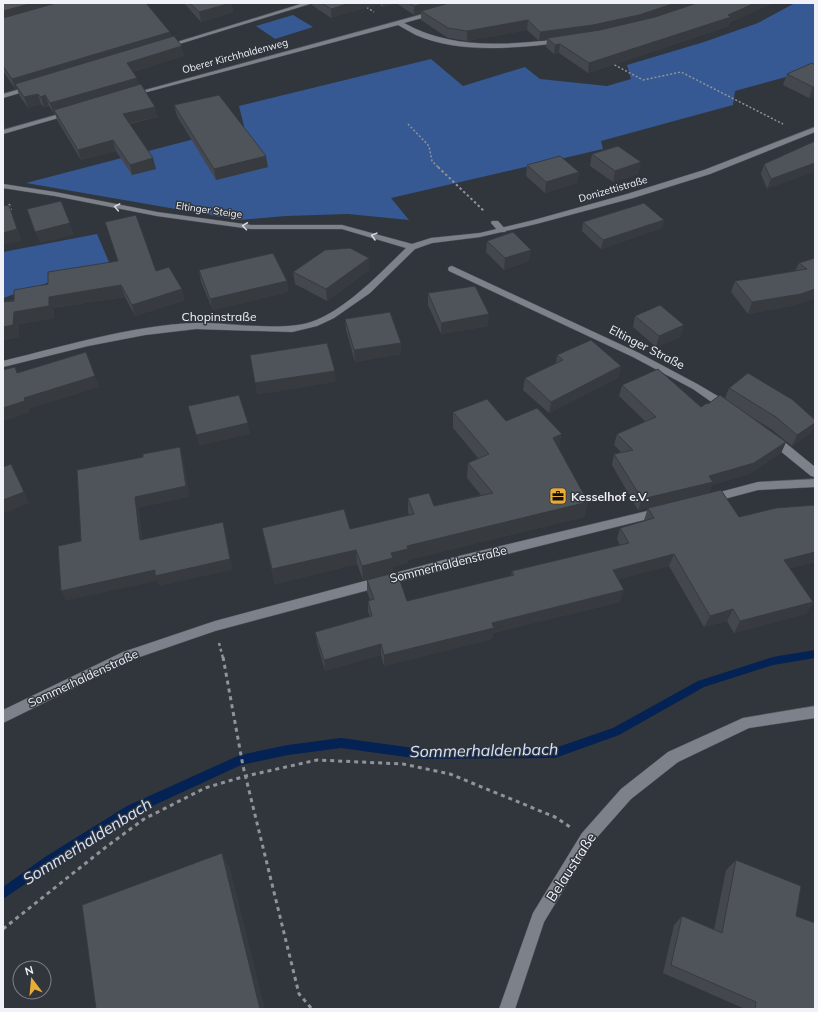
<svg xmlns="http://www.w3.org/2000/svg" width="818" height="1012" font-family="Mulish,sans-serif">
<rect width="100%" height="100%" fill="#31353c"/>
<path fill="#365993" d="M795,3H815V69L735,91L733,105L601,141L603,149L391,198L409,220L348,214L286,216L239,220L26,183L244,126L239,106L431,59L463,86L525,67L540,79L607,86L631,79L627,65L704,42L758,23Z
M293,15L313,27L275,39L256,26Z
M97,234L109,262L3,298V252Z"/>
<g fill="none" stroke-linecap="round" stroke-linejoin="round">
<path fill="#042254" fill-rule="evenodd" d="M815,650V658L773,665L704,687L619,735L555,758L421,759L341,748L288,755L241,765L135,814L53,865L3,899V887L45,857L127,806L240,755L288,745L341,738L421,749L555,748L613,728L698,681L773,657Z"/>
<defs>
<path id="service" d="M492,221H498L506,230L505,232H499L491,223Z"/>
<path id="minor" d="M304,3H313L166,48L161,47Z
M434,11L436,12V14L404,23C452,50 507,45 560,39L563,41L560,43C513,48 461,54 416,35C410,32 404,28 398,25L132,96L127,95Z
M31,86L34,88L33,89L3,98V94Z
M70,111L74,113L72,114L3,134V130Z
M815,127V132L710,174L633,198L536,224L480,237L432,243L415,249L370,293L334,318L317,326L292,332L196,329L145,335L88,346L3,367V361C65,346 133,325 196,323C230,322 279,332 311,322C346,310 380,273 406,248L342,229H251L157,216L55,196L3,188V184L55,192L157,212L251,225H342L412,244L431,238L480,233L534,220L627,194L704,170Z
M452,266L639,353L699,385L731,404L732,407L731,410H723L693,389L633,357L449,271L448,269L449,267Z
M772,434L776,435L815,467V477L811,476L768,441L767,438L768,435Z
M815,479V487L758,490L709,503L705,502L704,499L705,496L709,495L758,482Z
M660,508L664,509L666,512L664,515L455,567L215,631L131,660L3,723V710L123,652L215,621L455,557Z
M815,706V718L749,728L678,762L631,799L592,843L544,922L515,1009H499L533,913L582,833L621,789L668,752L743,718Z"/>
</defs>
<use href="#service" stroke="#51545a" stroke-width="1"/>
<use href="#minor" stroke="#51545a" stroke-width="1"/>
<path stroke="#909399" stroke-width="1.5" stroke-dasharray="2 2" stroke-linecap="butt" d="M360,3L374,12
M611,63L643,80L681,72L783,124
M408,124L429,146L432,161L439,168"/>
<path stroke="#909399" stroke-width="2" stroke-dasharray="2.5 2.5" stroke-linecap="butt" d="M438,167L484,211
M9,204L11,210"/>
<path stroke="#909399" stroke-width="2.5" stroke-dasharray="3 3" stroke-linecap="butt" d="M219,643L223,658"/>
<path stroke="#909399" stroke-width="3" stroke-dasharray="4 4" stroke-linecap="butt" d="M223,657L243,766L299,994L312,1009
M3,929L106,847L144,819L205,788L246,776L317,760L403,764L450,774L555,817L570,827"/>
<use href="#service" fill="#7d828a" fill-rule="evenodd"/>
<use href="#minor" fill="#7d828a" fill-rule="evenodd"/>
</g>
<path fill="#44484e" d="M3,3L170,32L171,37L184,56L133,72L139,85L158,117L129,124L153,158L156,169L132,175L116,151L81,160L57,120L55,113L54,114L49,106L44,107L41,104L28,108L19,95L17,88L15,89L3,71Z
M184,3H231L233,12L201,22Z
M311,3H774L730,22L729,26L588,73L559,53L554,54L546,47L547,40L539,41L527,30L467,41L448,38L421,20V13L414,15L396,3L383,7L379,4L331,18L312,5Z
M812,63L815,96L809,98L783,85L787,74Z
M174,105L268,167L216,180L177,116Z
M815,141L767,189L761,174L764,164Z
M592,154L639,174L613,182L590,166Z
M527,165L579,172L577,183L545,193L526,176Z
M664,220L662,228L601,249L582,231L583,222Z
M487,241L529,261L504,270L486,252Z
M369,258V270L327,301L295,284L293,272Z
M815,258V298L796,305L748,314L731,292L735,281L795,271L799,263Z
M199,270L287,281L288,292L213,310L201,282Z
M156,271L185,300L135,316L125,297L53,308L54,318L19,324V337L3,340V302Z
M428,293L488,326L441,334L428,305Z
M635,316L681,337L656,347L633,327Z
M345,319L401,343V354L355,362L346,330Z
M557,355L621,366L618,378L549,413L523,390L525,378L556,363Z
M622,385L701,407L725,398L729,388L811,433L792,446L771,429L740,410L786,442L781,453L749,474L712,485L709,493L638,510L612,465L614,454L621,452L614,445L617,434L645,421L619,396Z
M453,412L506,421L559,450L588,502L584,517L408,560V563L393,567V572L363,580L357,564L275,584L262,528L350,529L409,515L408,513V498L434,506L481,495L467,478L468,463L478,458L453,428Z
M648,508L739,517L815,562L790,568L813,602L806,614L734,633L727,621L704,627L669,566L618,579L620,602L493,633L492,639L384,666L381,655L325,671L317,643L315,632L370,616L368,612V601L370,600L367,592V580L407,601L511,576L512,571L620,545L617,539L620,528L645,521L644,520Z
M736,860L796,916L815,1009H745L663,973L674,925L682,916L714,930L726,870Z"/>
<path fill="#373b40" d="M33,3H69L3,21V11Z
M231,3L233,12L201,22L199,12Z
M350,3H379V4L331,18V9Z
M383,3H396L383,7Z
M426,3H460L421,11V13L414,15V6Z
M675,3H702L638,25L547,38V40L539,41L540,32Z
M755,3H774L730,22L729,26L588,73L589,63L728,15Z
M528,20L527,30L467,41V31Z
M170,32L172,41L15,84L17,88L15,89L12,79Z
M560,44L559,53L554,54L555,45Z
M182,46L184,56L130,73L127,63Z
M137,78L140,89L54,110L55,113L54,114L50,103Z
M813,87H815V96L809,98Z
M38,94L41,104L28,108L24,97Z
M45,95L49,106L44,107L41,97Z
M155,107L158,117L125,124L123,114Z
M3,118L6,127L4,128L3,125Z
M113,140L116,151L81,160L78,150Z
M266,156L268,167L216,180L214,169Z
M153,158L156,169L132,175L130,165Z
M641,162L639,174L613,182L615,171Z
M815,163V172L767,189L771,179Z
M579,172L577,183L545,193L546,182Z
M9,205L22,241L3,245V233Z
M664,220L662,228L601,249L603,240Z
M70,223L74,235L40,243L35,232Z
M531,250L529,261L504,270L505,258Z
M369,258V270L327,301L326,289Z
M287,281L288,292L213,310L210,299Z
M121,285L125,297L53,308L54,318L19,324V337L3,340V327L14,312L49,297Z
M182,289L185,300L135,316L132,305Z
M815,289V298L796,305L748,314L752,302Z
M489,314L488,326L441,334V323Z
M684,325L681,337L656,347L659,336Z
M401,343V354L355,362L354,350Z
M621,366L618,378L549,413L551,402Z
M335,371L336,382L257,395L255,383Z
M95,376L100,387L29,409L30,413L3,421V408L24,398Z
M248,423L250,434L199,446L196,435Z
M815,423V426L811,433L792,446L797,435Z
M562,434L559,450L553,438Z
M786,442L781,453L749,474L712,485L709,493L638,510L642,499L709,476Z
M180,447L183,458L190,497L139,508L144,550L140,540L135,497Z
M11,464L17,475L29,503L3,514V500Z
M588,502L584,517L408,560V563L393,567V572L363,580L362,566L407,546Z
M223,522L226,533L233,570L159,586L157,581L66,601L61,591Z
M356,550L357,564L275,584L272,569Z
M815,552V562L778,571L784,560Z
M674,554L669,566L610,582L613,570Z
M624,590L620,602L493,633L492,639L384,666V655L492,623Z
M813,602L806,614L734,633L740,621Z
M733,609L727,621L704,627L710,616Z
M381,644V655L325,671L324,660Z
M222,853L231,871L265,1009H260Z"/>
<path fill="#4f545b" stroke="#373b40" d="M3,3H33L3,11Z
M56,3H146L170,32L12,79L3,66V18Z
M190,3H231L199,12Z
M322,3H350L331,9Z
M409,3H426L414,6Z
M449,3H675L639,15L593,25L540,32L528,20L467,31L448,28L421,11Z
M697,3H755L728,15L731,17L589,63L560,44L555,45L547,38L600,30L655,17Z
M174,36L182,46L127,63L137,78L50,103L45,95L41,97L38,94L24,97L15,84Z
M812,63L815,65V87H813L787,74Z
M141,84L155,107L123,114L153,158L130,165L113,140L78,150L54,110Z
M219,95L266,156L214,169L174,105Z
M815,141V163L771,179L764,164Z
M618,146L641,162L615,171L592,154Z
M560,156L579,172L546,182L527,165Z
M61,201L70,223L35,232L27,209Z
M644,203L664,220L603,240L583,222Z
M9,205L17,229L3,233V206Z
M136,215L156,271L169,267L182,289L132,305L121,285L49,297V306L14,312L13,325L3,327V302L14,301V290L48,284V272L118,261L105,222Z
M513,232L531,250L505,258L487,241Z
M350,248L369,258L326,289L293,272L325,250Z
M273,253L287,281L210,299L199,270Z
M815,258V289L801,294L752,302L735,281L807,269L799,263Z
M475,286L489,314L441,323L428,293Z
M660,305L684,325L659,336L635,316Z
M390,312L401,343L354,350L345,319Z
M591,340L621,366L551,402L525,378L563,360L557,355Z
M327,343L335,371L255,383L250,355Z
M86,352L95,376L24,398L25,401L3,408V370L15,367L17,373Z
M658,369L701,407L707,403L708,404L720,395L786,442L754,463L709,476L713,482L642,499L614,454L633,450L617,434L656,417L622,385Z
M748,373L793,400L815,420V423L797,435L776,417L729,388Z
M239,395L248,423L196,435L188,406Z
M487,399L506,421L537,408L562,434L553,438L588,502L407,546L408,549L391,553L393,558L362,566L356,550L272,569L262,528L344,509L350,529L414,514L408,498L429,493L434,506L493,493L468,463L489,454L453,412Z
M180,447L186,486L135,497L140,540L223,522L230,559L155,576V570L61,591L58,546L81,541L77,470L143,457V454Z
M11,464L24,492L3,500V467Z
M721,490L739,517L776,508L814,505L815,507V552L784,560L813,602L740,621L733,609L710,616L674,554L613,570L624,590L492,623L494,628L384,655L381,644L324,660L315,632L372,616L368,601L374,599L367,580L397,572L407,601L514,575L512,571L629,543L620,528L654,518L648,508Z
M222,853L260,1009H96L82,905Z
M736,860L801,886L796,916L815,923V1009H755L756,1002L671,965L682,916L722,933Z"/>
<defs><path id="oneway-chevron" d="M-2-3.5L2.5 0L-2 3.5" fill="none" stroke-width="1.6" stroke-linecap="round" stroke-linejoin="round"/></defs>
<g stroke="#d3d6dc">
<use href="#oneway-chevron" transform="translate(117 207) rotate(-169)"/>
<use href="#oneway-chevron" transform="translate(245 226) rotate(-172)"/>
<use href="#oneway-chevron" transform="translate(374 236) rotate(-165)"/>
</g>
<defs>
<symbol id="office-square" viewBox="-11 -11 22 22"><rect x="-9" y="-9" width="18" height="18" rx="4" fill="#e8ac37" stroke="#31353c"/><path d="M-6-3h4V-5.5h4V-3h4V5H-6ZM-1-4.5V-3h2v-1.5ZM-6 0V1H6V0Z" fill="#111"/></symbol>
</defs>
<g fill-rule="evenodd">
<use href="#office-square" x="548" y="486" width="20" height="20"/>
</g>
<g text-anchor="middle" dominant-baseline="central" stroke-width="3" stroke-linejoin="round" paint-order="stroke">
<g font-size="10" fill="#f0f2f7" stroke="#31353c">
<text transform="translate(235 56) rotate(-15)">Oberer Kirchhaldenweg</text>
<text transform="translate(613 189) rotate(-16)">Donizettistraße</text>
<text transform="translate(209 210) rotate(8)">Eltinger Steige</text>
</g>
<g font-size="12" fill="#f0f2f7" stroke="#31353c">
<text x="219" y="316">Chopinstraße</text>
<text transform="translate(647 347) rotate(27)">Eltinger Straße</text>
<text transform="translate(448 564) rotate(-14)">Sommerhaldenstraße</text>
<text transform="translate(83 678) rotate(-25)">Sommerhaldenstraße</text>
</g>
<g font-size="12" font-weight="bold" fill="#f0f2f7" stroke="#31353c" text-anchor="start">
<text x="571" y="496">Kesselhof e.V.</text>
</g>
<g font-size="14" fill="#f0f2f7" stroke="#31353c">
<text transform="translate(571 867) rotate(-57)">Belaustraße</text>
</g>
<g font-size="16" font-style="italic" fill="#d8e4f8" stroke="#31353c">
<text transform="translate(484 750) rotate(-1)">Sommerhaldenbach</text>
<text transform="translate(87 841) rotate(-32)">Sommerhaldenbach</text>
</g>
</g>
<rect width="818" height="1012" fill="none" stroke="#f0f2f7" stroke-width="8"/>
<g transform="translate(32 980) rotate(344)"><circle r="19" fill="#31353c" stroke="#7d8187"/>
<path d="M0-3L7 15L0 10L-7 15Z" fill="#e8ac37"/>
<text y="-6" font-size="11" font-weight="bold" text-anchor="middle" fill="#f0f2f7">N</text>
</g>
</svg>
